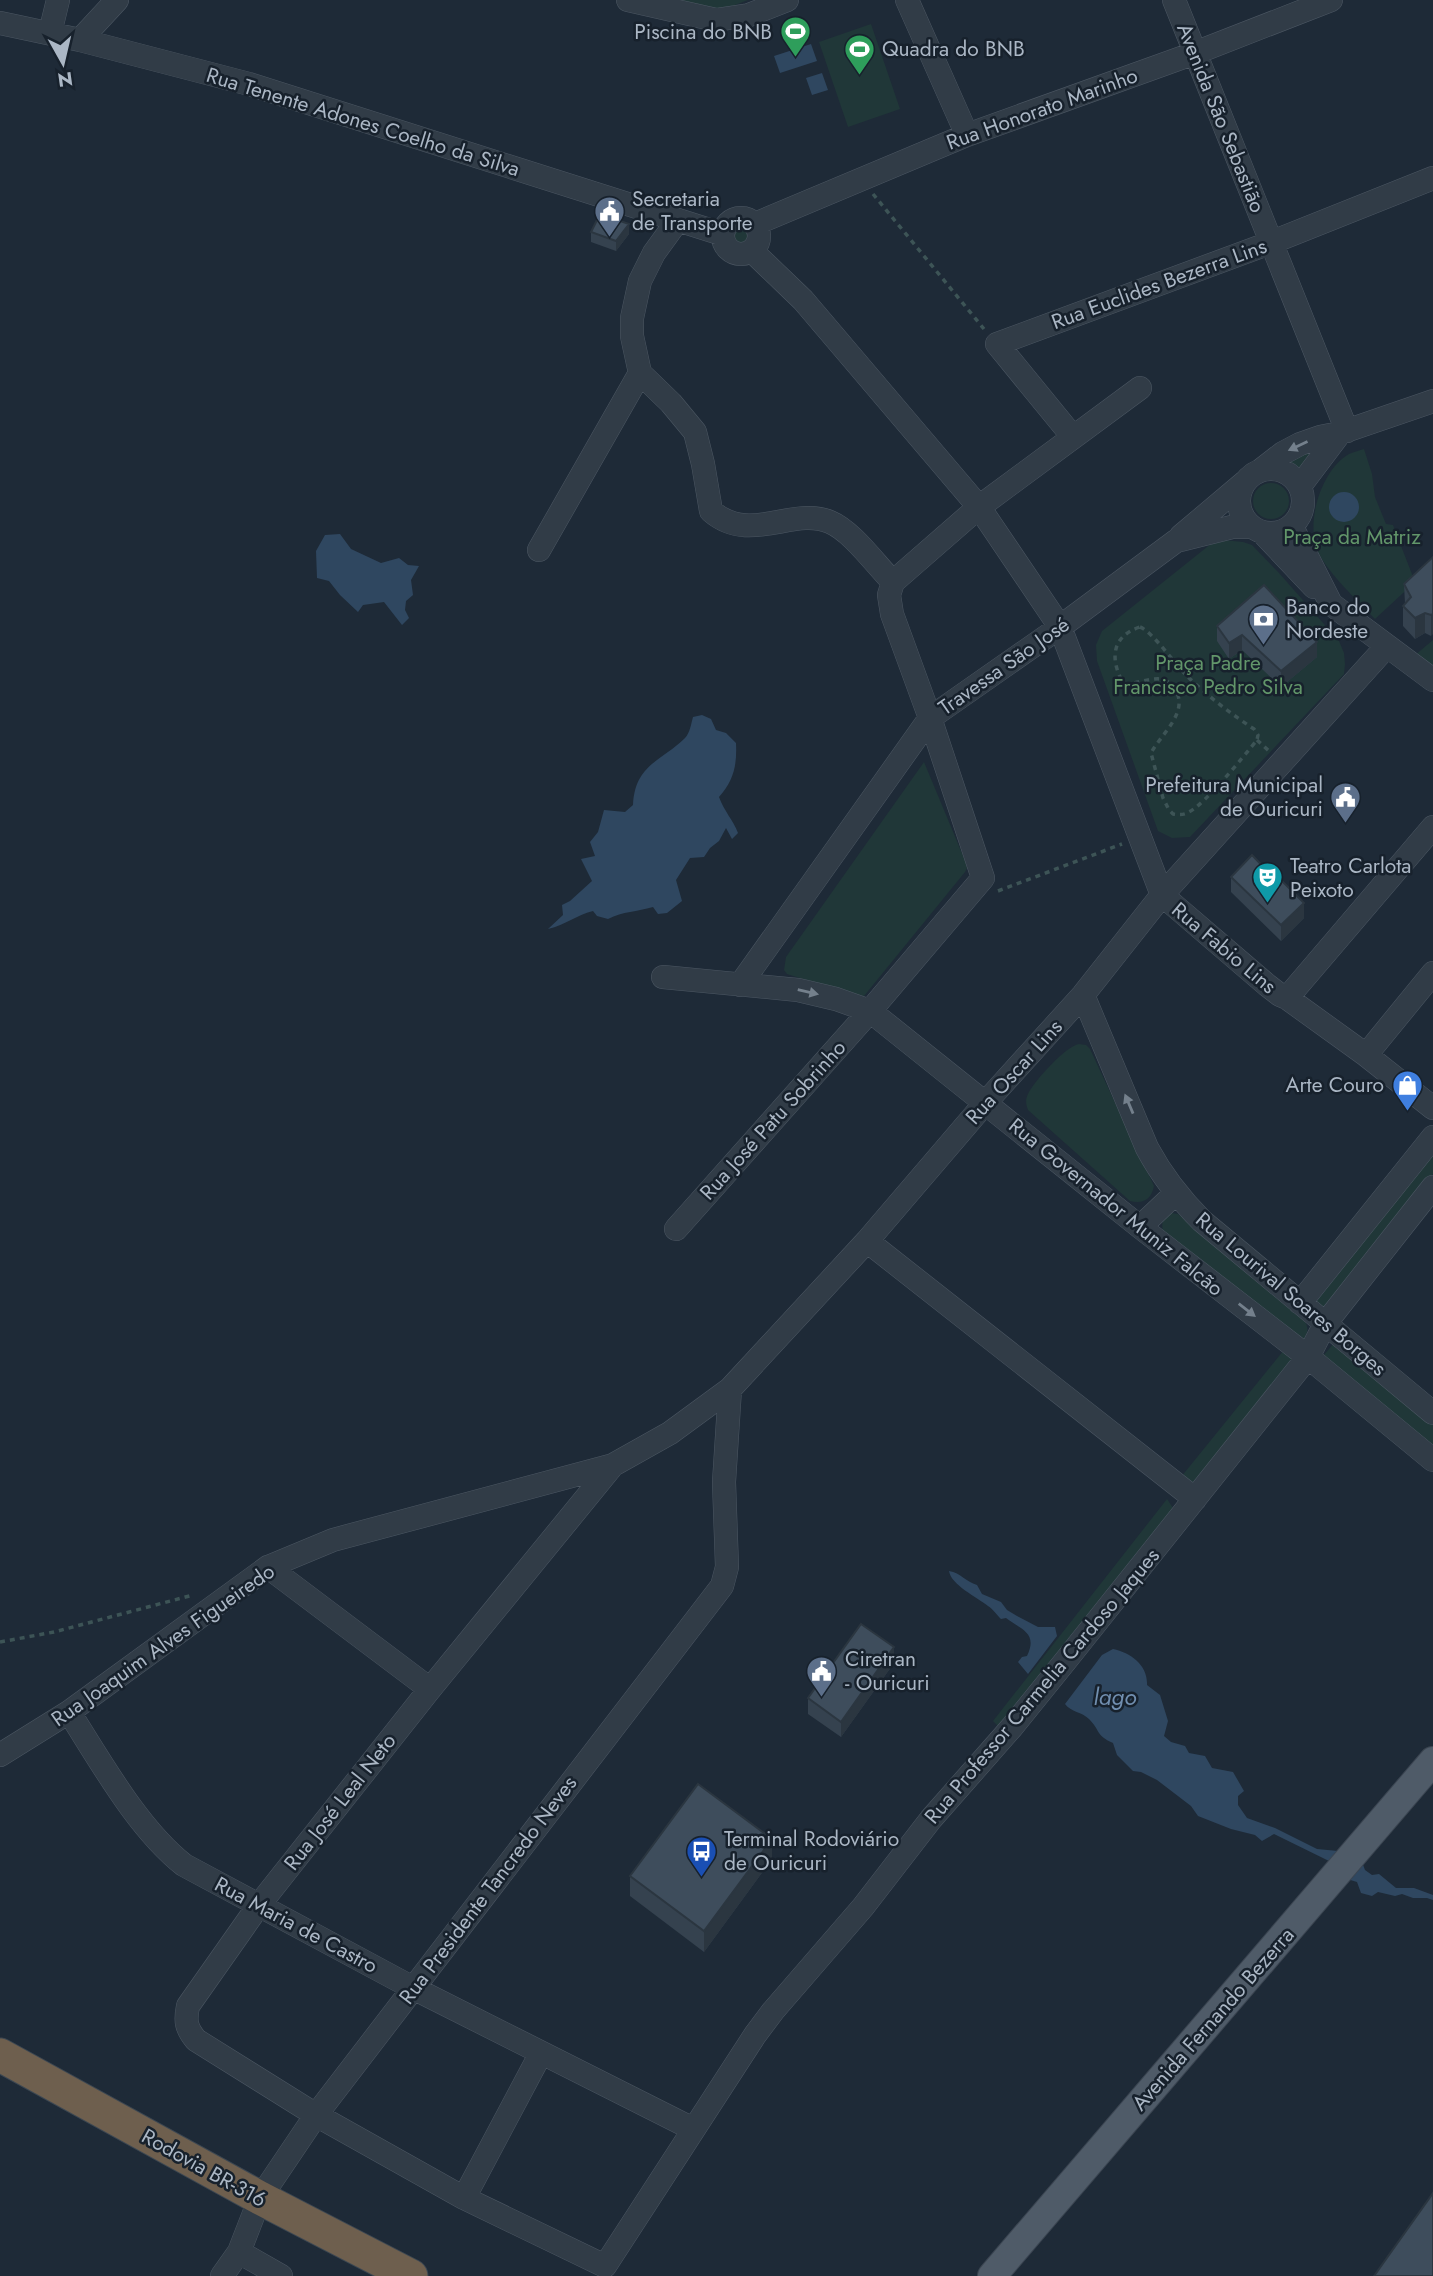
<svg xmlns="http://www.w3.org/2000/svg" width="1433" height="2276" font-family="Jost,sans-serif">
<rect width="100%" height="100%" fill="#1e2a37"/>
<path fill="#203738" d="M632,0H748L712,14Z
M871,24L900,109L848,127L819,42Z
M730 237a11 11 0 1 1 22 0a11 11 0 1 1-22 0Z
M1326,438L1295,475L1278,464Z
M1364,449L1372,474L1375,497L1386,524L1393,525L1415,582L1375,619C1358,601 1328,573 1318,552C1305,523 1321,470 1349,454C1354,452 1360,450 1364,449Z
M1253 501a18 18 0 1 1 36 0a18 18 0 1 1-36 0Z
M1223,540L1243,542L1252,545L1279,573L1339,641L1344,653L1345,664L1344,674L1190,837L1172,838L1158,831L1097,661L1096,645L1102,631L1212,543Z
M1433,640V668L1414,656Z
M924,762L966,863L967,868L965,872L864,996L860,997L787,974L784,970L786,957Z
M1079,1044L1086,1045L1090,1049L1154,1186C1151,1200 1143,1204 1130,1201L1028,1110C1026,1105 1025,1100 1028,1094C1034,1081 1066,1046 1079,1044Z
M1433,1148V1174L1328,1309L1323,1311L1314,1299Z
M1171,1213L1178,1214L1304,1320C1309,1328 1308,1332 1304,1340L1163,1231C1161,1222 1163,1218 1171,1213Z
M1335,1342L1433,1424V1449L1323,1356Z
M1284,1350L1297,1360L1193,1487L1181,1477Z
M1167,1499L1173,1508L1001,1729L993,1721Z"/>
<path fill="#2f4760" d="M811,44L817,61L780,73L774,56Z
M822,73L828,90L812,95L806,78Z
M1329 507a15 15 0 1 1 30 0a15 15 0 1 1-30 0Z
M340,534L351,549L381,563L399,558L408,565L419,566L411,580L413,595L406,601L405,610L409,618L402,625L384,602L363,605L358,612L340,595L329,581L317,578L316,551L325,535Z
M702,715L711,719L716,730L726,733L736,743C737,765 734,780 719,797C724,811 733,820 738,833L732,839L726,828L719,841L710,848L704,857L690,858L676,880L682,901L667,913L658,914L653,907C637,912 623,911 608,919L597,916L593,911C576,915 566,925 548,929L563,915L562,905L570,901L592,881L581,859L595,856L590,842L598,832L604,810L625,812L633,805C635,764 662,761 685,738C690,733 691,724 693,717Z
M949,1571C961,1573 966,1582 977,1585L982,1594L1001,1602L1007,1610L1017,1616L1038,1627H1055L1057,1636L1028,1674L1018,1662L1022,1657L1027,1656C1038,1633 1022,1630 1006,1618L1001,1619C997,1615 993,1609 988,1606C977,1597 951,1585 949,1571Z
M1113,1649C1131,1653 1148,1665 1147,1685L1160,1695L1168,1721L1164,1736L1171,1742L1185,1746L1189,1753L1205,1756L1212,1768L1233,1772L1244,1791L1238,1796V1805L1247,1818L1275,1828L1317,1849L1338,1851L1329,1861L1274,1834L1262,1841L1255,1835L1231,1829L1198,1816L1191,1806L1157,1780L1141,1772L1133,1771L1117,1755L1113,1743C1095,1735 1101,1731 1089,1719C1082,1712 1071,1712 1065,1704L1102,1655Z
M1362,1862L1365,1870L1372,1875L1379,1874L1396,1888H1414L1433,1895V1900L1427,1898H1413L1402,1894L1395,1896L1378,1892L1372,1896L1361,1893L1357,1882L1347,1879Z"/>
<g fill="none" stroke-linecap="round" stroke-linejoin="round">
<defs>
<path id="minor" d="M628,0L716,20L749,15L787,0
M907,0L967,135
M1174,0L1347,431
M0,23L80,40L249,84L722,234
M50,33L58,0
M80,40L117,0
M723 236a18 18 0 1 1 36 0a18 18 0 1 1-36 0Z
M678,220L654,253L640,281L632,318V336L640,373L671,403L695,432L703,464L711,511C750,545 793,506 830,522C852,531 876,565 893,582
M755,224L967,135L1195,53L1331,0
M752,251L803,300L979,507L1060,627L1162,895L1267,985L1280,995L1287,998
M1073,437L997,344L1270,243L1433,178
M1239 501a32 32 0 1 1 64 0a32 32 0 1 1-64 0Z
M1261,470L1283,453L1300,444L1320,437L1340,433L1433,401
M1300,486L1340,433
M1292,527L1331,604L1433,680
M1262,532L1314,587
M1181,536L1245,482
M539,550L640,373
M1433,827L1287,998L1366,1055L1433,1108
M663,977L798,990L836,999L870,1011L1140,1227L1308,1357L1433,1460
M740,985L930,718L1060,627L1176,541L1232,527H1252
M1083,995L1147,1148C1162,1176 1180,1199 1202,1221L1433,1413
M1366,1055L1433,973
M1140,1227L1176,1193
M676,1229L870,1011L983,878L930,718L892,614L889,595L893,582L979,507L1140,388
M867,1241L1195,1499
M1300,1303L1433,1137
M613,1465L430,1689L259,1905L188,2006C185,2021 186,2028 196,2040L316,2115L464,2198L605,2266L755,2035L773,2011L863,1907L931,1819L1012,1727L1067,1659L1308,1357L1325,1324L1433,1187
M268,1567L430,1689
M69,1712C101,1762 138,1829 184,1865L413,1988L693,2129
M0,1755L69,1712L268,1567L333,1540L613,1465L670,1433L730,1389L867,1241L986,1102L1083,995L1162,895L1386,647
M464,2198L541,2053
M222,2276L239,2252
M281,2276L239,2252L260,2198L316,2115L722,1586L727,1567L724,1482L730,1389"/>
<path id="major" d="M992,2276L1433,1761"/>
<path id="highway" d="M0,2055L260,2198L411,2276"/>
</defs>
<use href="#minor" stroke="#4c5763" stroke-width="24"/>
<use href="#major" stroke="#3b4551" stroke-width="30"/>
<use href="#highway" stroke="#3c4752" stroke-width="35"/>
<path stroke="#3d5456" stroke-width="3.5" stroke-dasharray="5 5" stroke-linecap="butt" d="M873,194L984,329
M1140,627C1153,632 1176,666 1189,678C1208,696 1231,714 1254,729L1258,735L1257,740C1244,756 1205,804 1189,812C1184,815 1179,815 1173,814L1169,810L1163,798L1151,753C1161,734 1191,711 1174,688C1171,684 1166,679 1161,679C1150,678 1138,683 1127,684L1122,681C1110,658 1112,636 1140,627Z
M1257,740L1269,751
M998,891L1122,844
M0,1642L54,1632L193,1595"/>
<use href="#minor" stroke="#313c47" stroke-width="23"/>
<use href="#major" stroke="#4f5b68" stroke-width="28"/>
<use href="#highway" stroke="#6e5f4e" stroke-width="33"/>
</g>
<path fill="#35424f" d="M591,232L629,234L616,251L591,242Z
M1433,557L1431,636L1425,633L1415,639L1403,626V606L1405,604L1404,584Z
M1217,626L1317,657L1281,687L1242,650L1229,659L1217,641Z
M1231,877L1304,918L1281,941L1231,892Z
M894,1663L841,1737L808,1714V1698Z
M772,1859L704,1952L630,1896V1876Z"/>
<path fill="#2b3640" d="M629,224V234L616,251V241Z
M1425,613V633L1415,639V618Z
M1433,614V634L1431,636V615Z
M1242,635V650L1229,659V643Z
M1317,642V657L1281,687V671Z
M1304,903V918L1281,941V925Z
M894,1647V1663L841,1737V1722Z
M772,1839V1859L704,1952V1931Z"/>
<path fill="#3e4d5c" stroke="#2b3640" stroke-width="2" d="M600,214L629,224L616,241L591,232Z
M1433,557V614L1431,615L1425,613L1415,618L1403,606L1411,597L1404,584Z
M1264,585L1317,642L1281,671L1242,635L1229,643L1217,626Z
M1252,855L1269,873L1271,870L1304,903L1281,925L1231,877Z
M861,1624L894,1647L841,1722L808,1698Z
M698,1784L772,1839L704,1931L630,1876Z
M1433,2193V2276H1374Z"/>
<defs><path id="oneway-solid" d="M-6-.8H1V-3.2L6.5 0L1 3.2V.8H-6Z" transform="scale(1.75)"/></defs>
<g fill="#74808c">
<use href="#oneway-solid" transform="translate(1298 446) rotate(155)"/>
<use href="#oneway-solid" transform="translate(808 992) rotate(13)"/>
<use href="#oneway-solid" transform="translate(1129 1104) rotate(-113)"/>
<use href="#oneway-solid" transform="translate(1247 1310) rotate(38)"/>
</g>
<defs>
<symbol id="stadium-pin" viewBox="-11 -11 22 30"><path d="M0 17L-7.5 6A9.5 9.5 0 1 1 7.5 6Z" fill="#2e9e5b" stroke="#17212c"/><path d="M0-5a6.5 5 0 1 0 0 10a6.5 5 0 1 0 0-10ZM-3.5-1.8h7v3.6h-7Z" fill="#fff"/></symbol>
<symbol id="civic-pin" viewBox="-11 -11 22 30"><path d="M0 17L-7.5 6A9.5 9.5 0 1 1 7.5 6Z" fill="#5c6f8a" stroke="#17212c"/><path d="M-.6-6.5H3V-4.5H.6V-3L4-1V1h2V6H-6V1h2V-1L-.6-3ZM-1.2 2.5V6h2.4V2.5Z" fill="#fff"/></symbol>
<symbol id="bank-pin" viewBox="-11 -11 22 30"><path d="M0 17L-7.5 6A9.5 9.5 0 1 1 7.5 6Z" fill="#5c6f8a" stroke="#17212c"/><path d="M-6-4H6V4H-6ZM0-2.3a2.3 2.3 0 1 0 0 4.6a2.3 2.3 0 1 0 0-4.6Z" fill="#fff"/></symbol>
<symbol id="theatre-pin" viewBox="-11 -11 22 30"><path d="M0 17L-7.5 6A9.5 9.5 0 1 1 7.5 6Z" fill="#0f9aa8" stroke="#17212c"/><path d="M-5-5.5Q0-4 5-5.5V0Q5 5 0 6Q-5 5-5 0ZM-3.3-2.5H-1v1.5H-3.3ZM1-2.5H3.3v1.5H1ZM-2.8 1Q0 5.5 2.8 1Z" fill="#fff"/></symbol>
<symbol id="shop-pin" viewBox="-11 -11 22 30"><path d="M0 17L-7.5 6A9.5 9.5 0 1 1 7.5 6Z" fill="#3f7fe0" stroke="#17212c"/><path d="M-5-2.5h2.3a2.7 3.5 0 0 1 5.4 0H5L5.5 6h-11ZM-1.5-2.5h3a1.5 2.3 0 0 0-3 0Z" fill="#fff"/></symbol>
<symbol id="bus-pin" viewBox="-11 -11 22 30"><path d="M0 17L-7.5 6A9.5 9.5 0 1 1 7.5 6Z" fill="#1a4fb4" stroke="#17212c"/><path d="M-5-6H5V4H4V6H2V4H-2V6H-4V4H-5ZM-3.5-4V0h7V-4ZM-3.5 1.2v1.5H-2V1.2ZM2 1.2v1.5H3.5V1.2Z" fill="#fff"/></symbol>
</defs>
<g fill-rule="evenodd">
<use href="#stadium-pin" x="778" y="14" width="35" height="47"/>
<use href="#stadium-pin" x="842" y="32" width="35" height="47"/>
<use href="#civic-pin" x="592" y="194" width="35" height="47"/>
<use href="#bank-pin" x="1246" y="602" width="35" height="47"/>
<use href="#civic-pin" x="1328" y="780" width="35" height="47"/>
<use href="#theatre-pin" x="1250" y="860" width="35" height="47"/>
<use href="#shop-pin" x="1390" y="1068" width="35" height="47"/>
<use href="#civic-pin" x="804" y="1654" width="35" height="47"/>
<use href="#bus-pin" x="684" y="1834" width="35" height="47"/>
</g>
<g text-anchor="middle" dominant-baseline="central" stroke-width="5" stroke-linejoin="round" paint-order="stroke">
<g font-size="21" fill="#abb7c5" stroke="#17212c" text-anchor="start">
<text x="772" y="32" text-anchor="end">Piscina do BNB</text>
<text x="882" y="49">Quadra do BNB</text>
<text x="632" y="199">Secretaria<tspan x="632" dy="24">de Transporte</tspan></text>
<text x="1286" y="607">Banco do<tspan x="1286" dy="24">Nordeste</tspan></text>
<text x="1323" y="785" text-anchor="end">Prefeitura Municipal<tspan x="1323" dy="24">de Ouricuri</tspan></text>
<text x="1290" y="866">Teatro Carlota<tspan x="1290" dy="24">Peixoto</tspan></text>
<text x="1384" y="1085" text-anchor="end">Arte Couro</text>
<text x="845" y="1659">Ciretran<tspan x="845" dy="24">- Ouricuri</tspan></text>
<text x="724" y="1839">Terminal Rodoviário<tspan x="724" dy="24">de Ouricuri</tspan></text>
</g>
<g font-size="21" fill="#abb7c5" stroke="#17212c">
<text transform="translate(1042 109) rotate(-20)">Rua Honorato Marinho</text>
<text transform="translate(1221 118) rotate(68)">Avenida São Sebastião</text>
<text transform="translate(363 122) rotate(17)">Rua Tenente Adones Coelho da Silva</text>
<text transform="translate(1159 284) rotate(-20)">Rua Euclides Bezerra Lins</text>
<text transform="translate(1004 666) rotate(-35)">Travessa São José</text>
<text transform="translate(1224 948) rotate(40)">Rua Fabio Lins</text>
<text transform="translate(1014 1072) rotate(-48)">Rua Oscar Lins</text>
<text transform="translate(773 1120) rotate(-48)">Rua José Patu Sobrinho</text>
<text transform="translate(1116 1207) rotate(39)">Rua Governador Muniz Falcão</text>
<text transform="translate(1291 1294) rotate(40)">Rua Lourival Soares Borges</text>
<text transform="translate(163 1645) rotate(-35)">Rua Joaquim Alves Figueiredo</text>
<text transform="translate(1042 1686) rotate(-50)">Rua Professor Carmelia Cardoso Jaques</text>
<text transform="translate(340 1802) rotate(-52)">Rua José Leal Neto</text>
<text transform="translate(488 1890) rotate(-53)">Rua Presidente Tancredo Neves</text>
<text transform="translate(296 1925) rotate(28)">Rua Maria de Castro</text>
<text transform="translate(1213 2019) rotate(-49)">Avenida Fernando Bezerra</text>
<text transform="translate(204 2168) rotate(29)">Rodovia BR-316</text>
</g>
<g font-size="21" fill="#62966a" stroke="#17212c">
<text x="1352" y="537">Praça da Matriz</text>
<text x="1208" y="663">Praça Padre<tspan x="1208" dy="24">Francisco Pedro Silva</tspan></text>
</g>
<g font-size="23" font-style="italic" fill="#718fb0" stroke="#17212c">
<text x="1115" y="1697">lago</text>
</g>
</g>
<g transform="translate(63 63) rotate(172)" stroke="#17212c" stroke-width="5" paint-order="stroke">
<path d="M0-5L12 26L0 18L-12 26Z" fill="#abb7c5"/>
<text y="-10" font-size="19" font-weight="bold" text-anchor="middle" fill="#abb7c5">N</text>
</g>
</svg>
